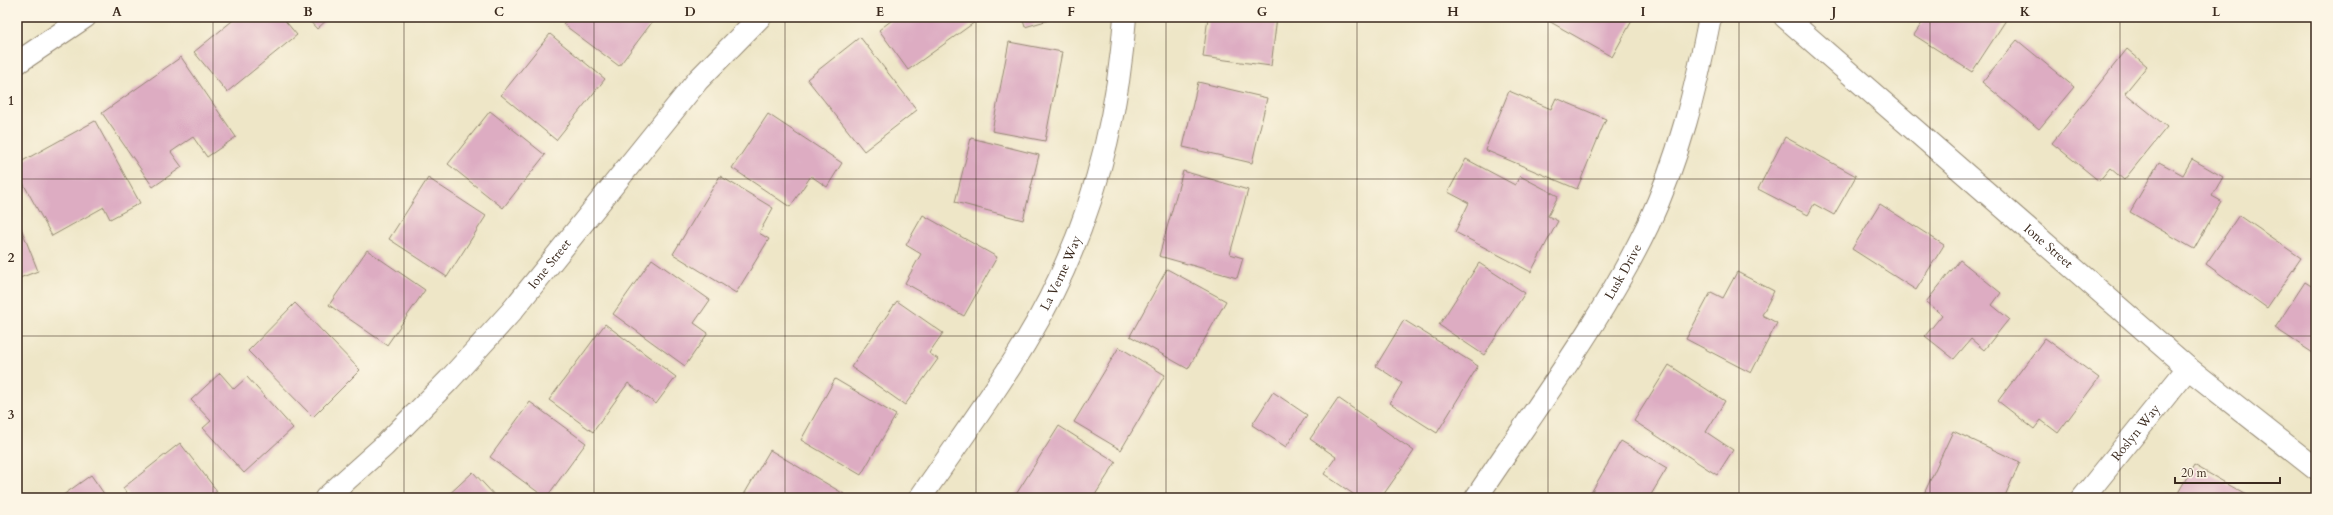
<svg xmlns="http://www.w3.org/2000/svg" width="2333" height="515" font-family="Cardo,serif">
<rect width="100%" height="100%" fill="#fcf5e5"/>
<filter id="ink" filterUnits="userSpaceOnUse"><feTurbulence type="fractalNoise" baseFrequency=".025" numOctaves="2"/><feDisplacementMap in="SourceGraphic" scale="8" xChannelSelector="R" yChannelSelector="G"/><feConvolveMatrix kernelMatrix="1 2 1 2 8 2 1 2 1" color-interpolation-filters="sRGB"/></filter>
<filter id="wash" filterUnits="userSpaceOnUse"><feTurbulence type="fractalNoise" baseFrequency=".012" numOctaves="4" result="noise"/><feDisplacementMap in="SourceGraphic" scale="16" xChannelSelector="R" yChannelSelector="G"/><feGaussianBlur stdDeviation="0.9" result="paint"/><feColorMatrix in="noise" values="0 0 0 0 0 0 0 0 0 0 0 0 0 0 0 0 0 1.4 0 .05"/><feComposite in="paint" operator="in"/></filter>
<g filter="url(#wash)">
<rect width="100%" height="100%" fill="#eee6c7"/>
<g id="blocks">
<path fill="#ddacc2" d="M237,17H282L297,35L227,92L194,52Z
M306,17H330L317,29Z
M569,17H656L619,66L563,24Z
M896,17H971L975,22L908,70L879,30Z
M1022,17H1059L1025,27Z
M1208,17H1277L1271,66L1203,57Z
M1548,17H1634L1612,57L1547,20Z
M1926,17H2008L1972,72L1914,35Z
M550,34L605,79L556,140L501,95Z
M860,37L917,110L864,151L807,79Z
M2017,40L2074,87L2039,129L1982,82Z
M1009,42L1062,52L1045,141L992,131Z
M2127,49L2147,66L2125,93L2167,127L2124,180L2110,168L2099,181L2052,143Z
M181,57L236,137L207,157L193,137L171,152L182,167L153,187L102,113Z
M1198,82L1267,98L1252,163L1183,147Z
M1509,91L1551,109L1556,98L1606,119L1577,189L1485,150Z
M490,111L545,155L503,208L448,164Z
M768,114L842,163L827,187L811,176L790,207L732,168Z
M95,121L140,203L110,219L104,207L52,236L17,172V164Z
M1785,137L1856,176L1834,215L1814,204L1808,215L1758,189Z
M971,138L1039,155L1023,220L955,202Z
M1466,159L1515,185L1520,176L1558,196L1548,216L1558,221L1531,272L1455,232L1469,203L1448,192Z
M2192,159L2223,177L2212,196L2221,201L2194,249L2130,212L2159,162L2183,175Z
M1183,171L1248,190L1230,254L1243,258L1237,278L1159,256Z
M720,176L773,208L759,233L769,239L736,293L673,254Z
M428,178L486,216L447,277L389,239Z
M1880,204L1944,245L1916,290L1852,249Z
M923,215L997,257L964,316L905,283L921,254L906,245Z
M2239,215L2301,258L2267,308L2206,264Z
M17,218L38,271L17,279Z
M367,250L425,290L387,345L329,305Z
M652,259L710,300L694,323L708,333L685,366L613,314Z
M1960,260L2001,293L1992,305L2009,319L1984,350L1971,339L1954,359L1925,336L1942,315L1926,302Z
M1479,263L1525,293L1484,355L1439,325Z
M1167,269L1226,301L1188,369L1130,336Z
M1737,272L1774,291L1762,315L1777,323L1751,373L1686,339L1711,292L1723,298Z
M2305,282L2316,289V355L2275,328Z
M897,301L943,333L929,353L938,359L905,405L851,367Z
M295,303L360,370L313,417L248,351Z
M1404,320L1478,366L1437,433L1390,403L1402,383L1376,366Z
M605,324L676,377L656,404L628,383L593,432L549,400Z
M2045,338L2099,378L2058,433L2041,420L2034,429L1998,401Z
M1119,347L1165,375L1121,450L1074,422Z
M1669,365L1725,401L1706,432L1733,450L1717,475L1634,421Z
M220,373L234,389L247,377L293,428L244,473L203,428L211,421L191,400Z
M835,379L896,415L861,475L801,440Z
M1273,392L1307,415L1286,447L1252,425Z
M1338,398L1414,451L1381,498H1359L1324,474L1336,457L1310,439Z
M530,402L586,443L546,498L490,457Z
M1059,426L1116,462L1093,498H1019L1015,496Z
M1953,431L2020,462L2004,498H1922Z
M1621,441L1667,468L1649,498H1588Z
M180,443L217,491L209,498H130L123,488Z
M770,450L844,494L842,498H742Z
M2194,465L2252,498H2175Z
M473,472L497,498H445Z
M91,475L107,498H59Z"/>
</g>
</g>
<g filter="url(#ink)">
<use href="#blocks" fill-opacity="0" stroke="#948872" stroke-width="1"/>
<g fill="none" stroke-linecap="round" stroke-linejoin="round">
<defs>
<g id="minor">
<path id="s1" d="M1785,17L2188,368L2316,469"/>
<path d="M17,63L85,17"/>
<path id="s2" d="M326,498L384,446L449,380L511,312L698,80L760,17"/>
<path id="s3" d="M920,498C955,447 993,396 1025,343C1085,244 1117,132 1125,17"/>
<path id="s4" d="M1476,498C1535,409 1602,321 1648,225C1679,159 1696,88 1710,17"/>
<path id="s5" d="M2083,498L2188,368"/>
</g>
</defs>
<use href="#minor" stroke="#948872" stroke-width="24"/>
<use href="#minor" stroke="#fff" stroke-width="22"/>
</g>
</g>
<path fill="none" stroke="#3b2a1e" stroke-width="1" stroke-opacity="0.55" d="M213,17V498M404,17V498M594,17V498M785,17V498M976,17V498M1166,17V498M1357,17V498M1548,17V498M1739,17V498M1930,17V498M2120,17V498M17,179H2316M17,336H2316"/>
<g text-anchor="middle" dominant-baseline="central" stroke-width="3.5" stroke-linejoin="round" paint-order="stroke">
<g font-size="13" fill="#3b2a1e" stroke="#fcf5e5">
<text stroke="none"><textPath href="#s1" startOffset="349">Ione Street</textPath></text>
<text stroke="none"><textPath href="#s2" startOffset="324">Ione Street</textPath></text>
<text stroke="none"><textPath href="#s4" startOffset="270">Lusk Drive</textPath></text>
<text stroke="none"><textPath href="#s3" startOffset="266">La Verne Way</textPath></text>
<text stroke="none"><textPath href="#s5" startOffset="84">Roslyn Way</textPath></text>
</g>
</g>
<rect width="2333" height="515" fill="none" stroke="#fcf5e5" stroke-width="44"/>
<path d="M2175 477v6h105v-6" fill="none" stroke="#3b2a1e" stroke-width="2"/>
<text x="2181" y="477" font-size="12" fill="#3b2a1e" stroke="#fcf5e5" stroke-width="3" paint-order="stroke">20 m</text>
<rect x="22" y="22" width="2289" height="471" fill="none" stroke="#3b2a1e" stroke-width="1.5"/>
<g font-size="13" text-anchor="middle" font-weight="bold" fill="#3b2a1e">
<text x="117" y="16">A</text>
<text x="308" y="16">B</text>
<text x="499" y="16">C</text>
<text x="690" y="16">D</text>
<text x="880" y="16">E</text>
<text x="1071" y="16">F</text>
<text x="1262" y="16">G</text>
<text x="1453" y="16">H</text>
<text x="1643" y="16">I</text>
<text x="1834" y="16">J</text>
<text x="2025" y="16">K</text>
<text x="2216" y="16">L</text>
<text x="11" y="105">1</text>
<text x="11" y="262">2</text>
<text x="11" y="419">3</text>
</g>
</svg>
